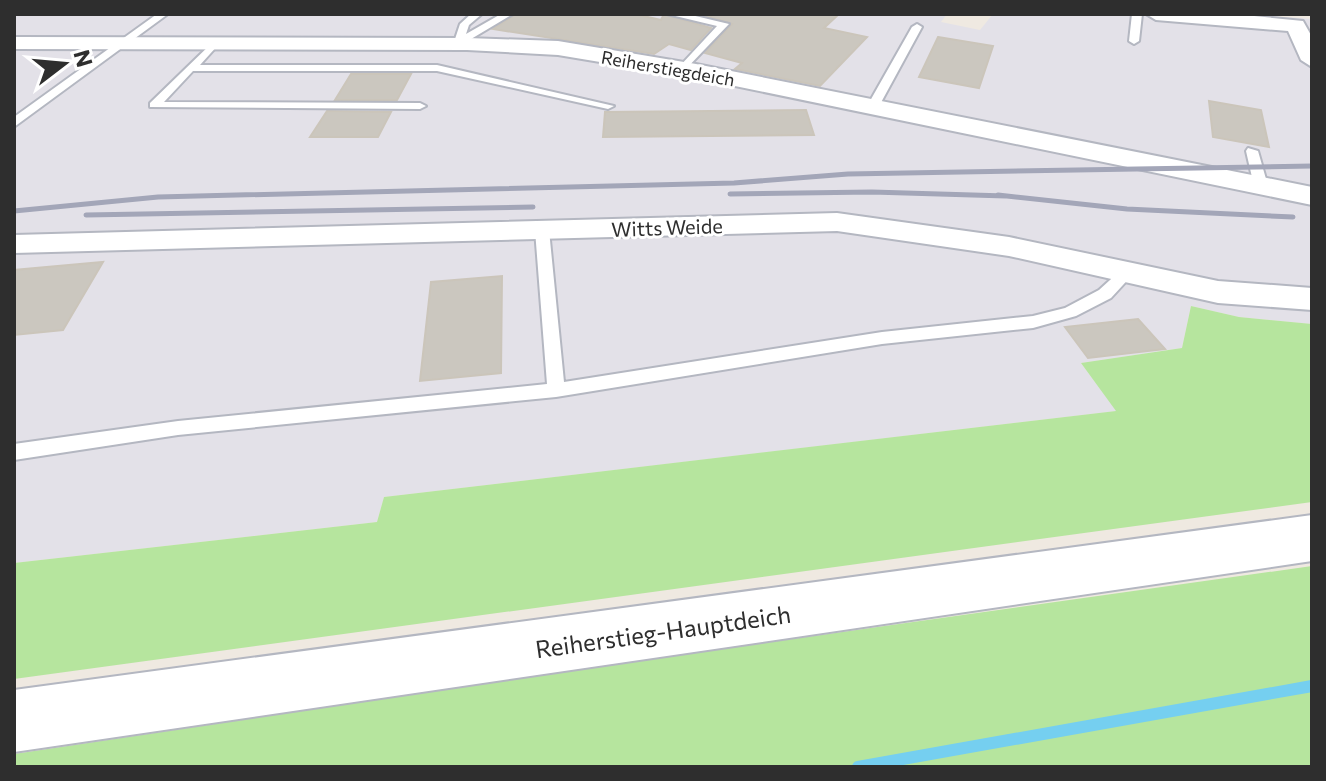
<svg xmlns="http://www.w3.org/2000/svg" width="1326" height="781" font-family="Commissioner,sans-serif">
<rect width="100%" height="100%" fill="#efe9e1"/>
<path fill="#e3e1e8" d="M14,14H947L941,22L980,30L993,14H1244L1312,19V324L1239,317L1191,306L1182,348L1081,363L1117,411L384,497L377,522L14,563Z"/>
<path fill="#b6e59e" d="M1191,306L1239,317L1312,324V502L14,679V563L377,522L384,497L1116,411L1081,363L1182,348Z
M1312,566V767H14V754L614,664Z"/>
<g fill="none" stroke-linecap="round" stroke-linejoin="round">
<path stroke="#75cff0" stroke-width="12" d="M858,767L1312,686"/>
</g>
<path fill="#cbc7bf" stroke="#cbc5ba" stroke-width="2" d="M516,14H635L661,20L664,14L711,28L691,50L669,44L654,54L493,29Z
M700,14H839L824,28L867,37L820,86L735,69L742,63L705,53L732,24Z
M938,37L993,46L979,88L919,77Z
M351,74H411L397,100H335Z
M1209,101L1261,110L1269,147L1213,137Z
M806,110L814,135L603,137L605,112Z
M327,111L391,112L378,137H310Z
M103,262L63,330L14,335V270Z
M502,276L501,373L420,381L431,282Z
M1138,319L1165,349L1088,358L1065,327Z"/>
<g fill="none" stroke-linecap="round" stroke-linejoin="round">
<defs>
<path id="service" d="M157,14H168L14,127V117Z
M471,14H482L469,25L466,34L501,14H513L461,45H453L460,24Z
M667,14H687L729,24L683,72L678,69L679,67L717,26Z
M1132,14H1142L1139,41L1134,44L1129,41Z
M917,24L922,27L878,108L868,110L866,108L912,27Z
M214,41L219,44L200,65H437L614,106L608,109L437,71H193L164,102L420,103L426,106L420,109L150,107V103Z
M1248,148L1258,151L1268,186L1266,189H1256L1254,186L1246,151Z
M542,226L549,230L564,382L882,332L1033,316L1065,308L1099,290L1121,270H1131L1134,273L1111,298L1076,316L1033,328L882,344L556,397L178,435L14,460V444L178,421L547,384L535,230Z"/>
<path id="minor" d="M1146,14H1234L1303,21L1312,37V67L1301,60L1288,31L1156,20Z
M14,37L467,38L558,41L696,64L1312,187V205L696,78L558,55L467,50L14,49Z
M837,213L1009,237L1218,281L1312,288V310L1218,303L1009,256L837,231L14,253V235Z"/>
<path id="secondary" d="M1312,515V561L14,752V690Z"/>
</defs>
<use href="#service" stroke="#b4b7c1" stroke-width="4"/>
<use href="#minor" stroke="#b4b7c1" stroke-width="4"/>
<use href="#secondary" stroke="#b4b7c1" stroke-width="4"/>
<use href="#service" fill="#fff" fill-rule="evenodd"/>
<use href="#minor" fill="#fff" fill-rule="evenodd"/>
<use href="#secondary" fill="#fff" fill-rule="evenodd"/>
<path stroke="#a3a6b8" stroke-width="5" d="M730,194L872,192L1006,196
M998,195L1127,209L1293,217
M14,211L158,197L734,183L848,174L1312,166
M86,215L533,207"/>
</g>
<g text-anchor="middle" dominant-baseline="central" stroke-width="6" stroke-linejoin="round" paint-order="stroke">
<g font-size="18" fill="#2e2e2e" stroke="#fff">
<text transform="translate(668 68) rotate(10)">Reiherstiegdeich</text>
</g>
<g font-size="20" fill="#2e2e2e" stroke="#fff">
<text transform="translate(667 227) rotate(-2)">Witts Weide</text>
</g>
<g font-size="24" fill="#2e2e2e" stroke="#fff">
<text transform="translate(663 631) rotate(-8)">Reiherstieg-Hauptdeich</text>
</g>
</g>
<rect width="1326" height="781" fill="none" stroke="#2e2e2e" stroke-width="32"/>
<g transform="translate(64 64) rotate(74)" stroke="#ffffff" stroke-width="6" paint-order="stroke">
<path d="M0-6L14 30L0 20L-14 30Z" fill="#2e2e2e"/>
<text y="-12" font-size="22" font-weight="bold" text-anchor="middle" fill="#2e2e2e">N</text>
</g>
</svg>
